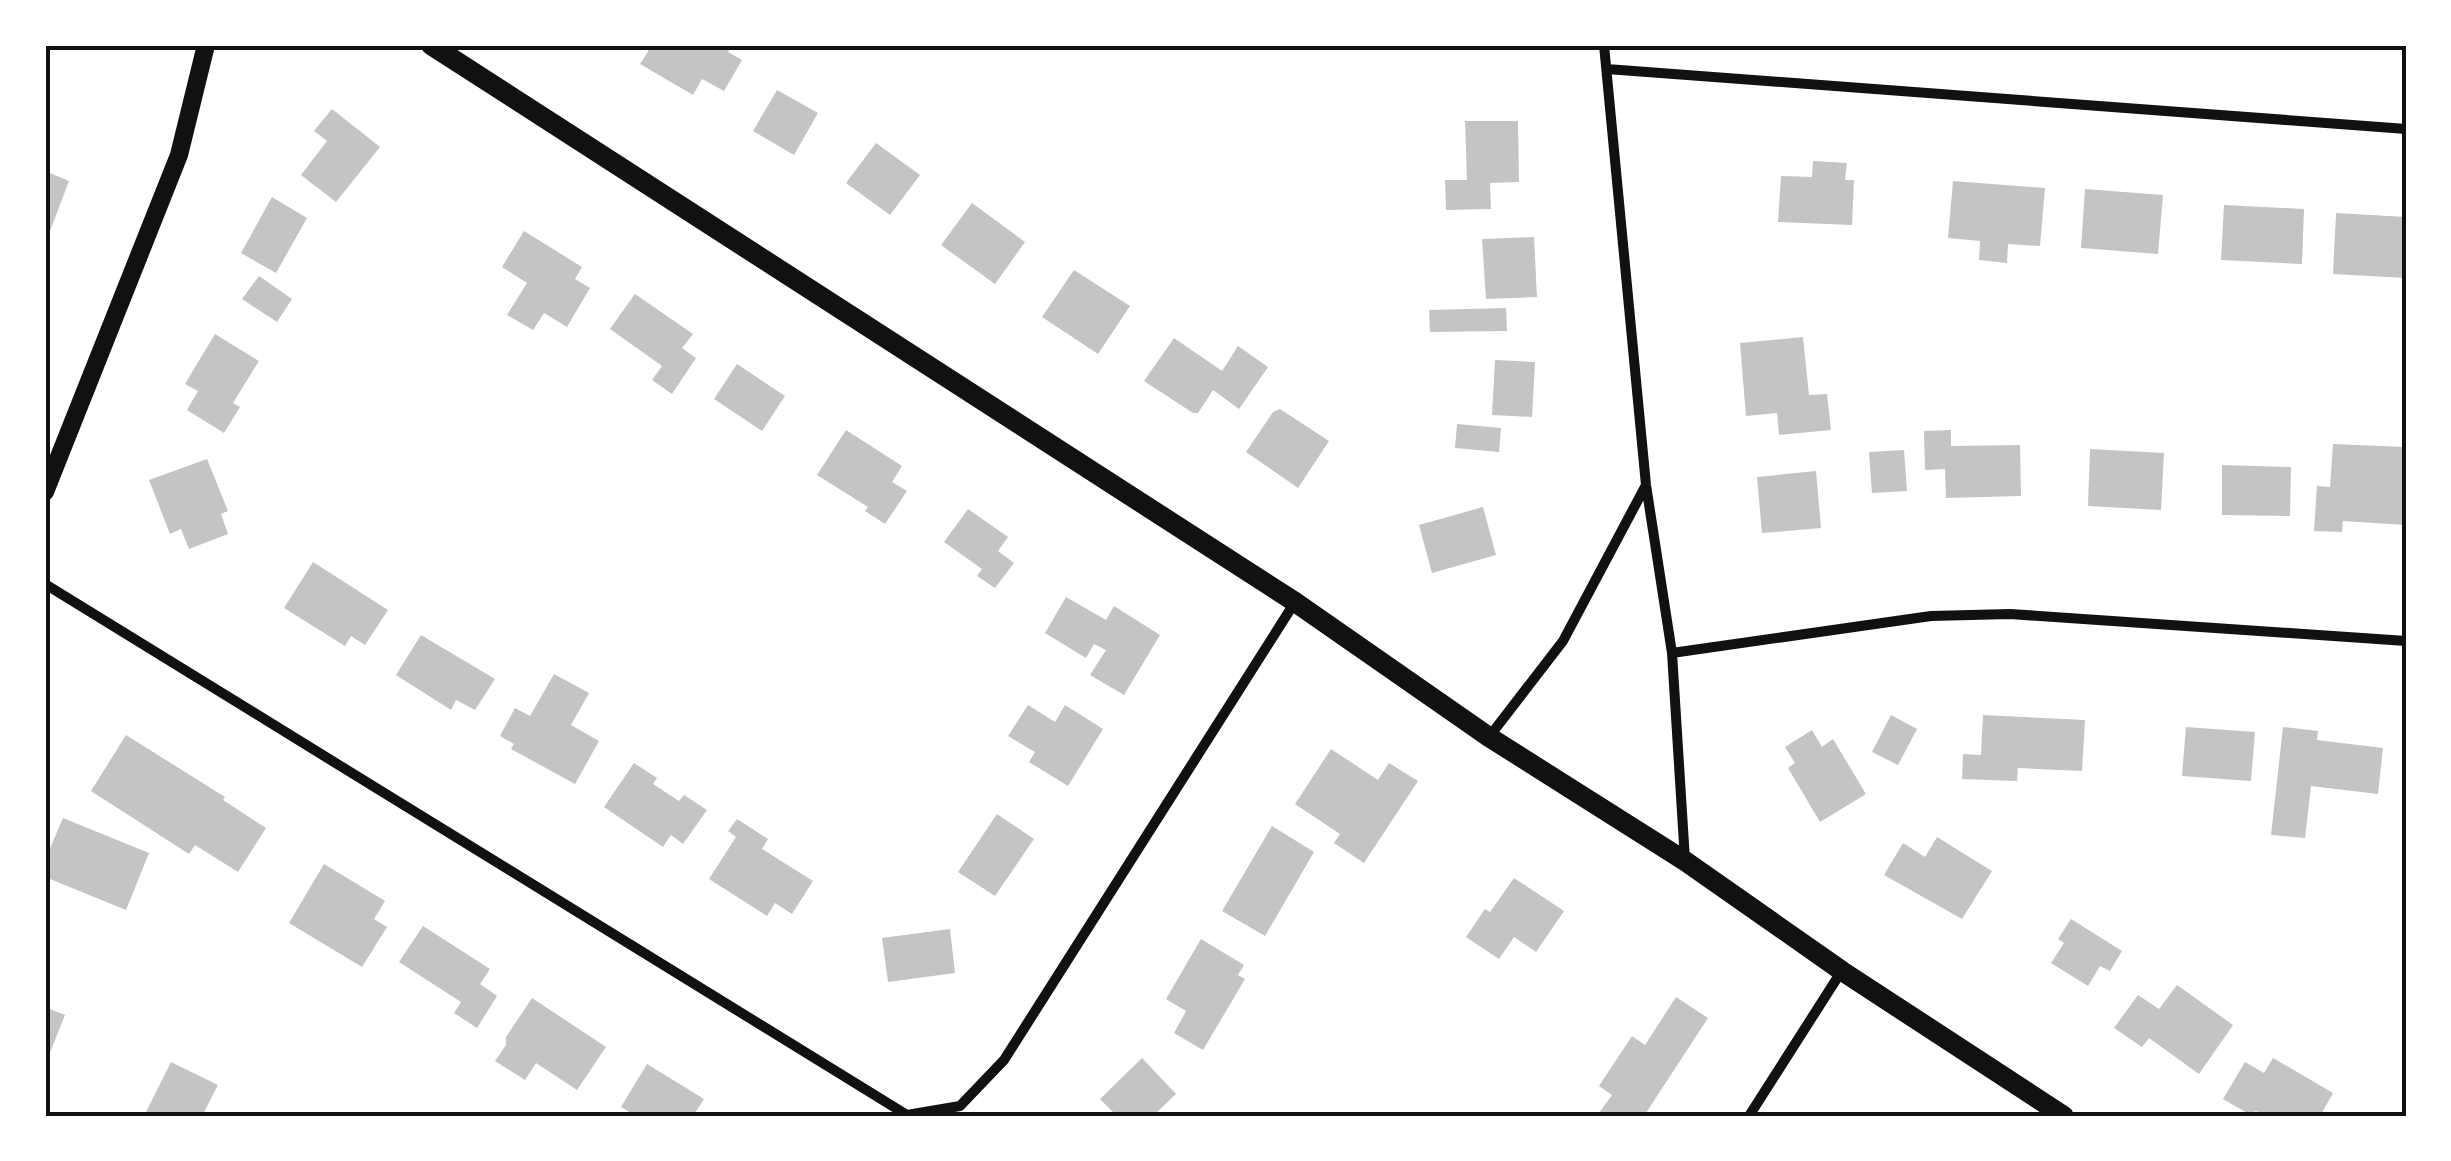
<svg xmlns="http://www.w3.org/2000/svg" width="2451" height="1161" font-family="Quicksand,sans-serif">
<rect width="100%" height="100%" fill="#fff"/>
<path fill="#c4c4c4" d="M652,45H733L728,52L742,60L724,91L702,79L693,95L640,64Z
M777,90L818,113L794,155L753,131Z
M332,109L380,147L336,202L301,175L327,141L314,131Z
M1465,121H1518L1519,182L1490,183L1491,209L1446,210L1445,180H1467Z
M876,143L920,175L890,215L846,183Z
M1813,161L1847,163L1845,180H1854L1852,225L1778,222L1781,176L1812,177Z
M45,171L69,181L50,231L45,229Z
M1953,181L2045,188L2040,246L2008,244L2007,263L1979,260L1980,241L1948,238Z
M2085,189L2163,195L2158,254L2081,248Z
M272,197L307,218L276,273L241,253Z
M972,203L1025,242L995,284L941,245Z
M2224,205L2304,209L2302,264L2221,260Z
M2336,213L2406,217V278L2333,274Z
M524,231L582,267L575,279L590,288L567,327L544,313L533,330L507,315L527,283L502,267Z
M1534,237L1537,297L1486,299L1482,239Z
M1074,270L1130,306L1098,354L1042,317Z
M259,276L292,299L277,322L242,299Z
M635,294L693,334L682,348L696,358L672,394L652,380L662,366L610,329Z
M1506,308L1507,331L1430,332L1429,310Z
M215,334L259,361L233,403L240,407L224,433L187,410L198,391L185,384Z
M1803,337L1809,395L1827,394L1831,430L1779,435L1777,413L1746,416L1740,343Z
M1174,338L1222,371L1238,346L1268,367L1239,409L1213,390L1198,413H1193L1144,381Z
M1495,360L1535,362L1532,417L1492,415Z
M737,364L785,396L762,431L714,399Z
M1280,409L1329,441L1298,488L1246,452L1273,412Z
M1457,424L1501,428L1499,452L1455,448Z
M846,430L902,466L892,482L907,491L885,524L865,511L868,507L817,475Z
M1951,430V446L2020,445L2021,496L1946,498L1945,469L1925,470L1924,431Z
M2333,444L2406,447V525L2343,521L2342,532L2314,531L2317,486L2330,487Z
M2090,449L2164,453L2161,510L2088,506Z
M1904,450L1907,491L1872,493L1869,452Z
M207,459L228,511L221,514L228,534L189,549L181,529L170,534L149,480Z
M2222,465L2291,467L2290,516L2222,515Z
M1816,471L1821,528L1762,533L1757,477Z
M1483,507L1496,555L1432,573L1419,525Z
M968,509L1008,537L998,551L1014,563L995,588L977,576L982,569L944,542Z
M313,562L388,610L365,645L351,636L345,646L284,608Z
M1066,597L1106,620L1114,606L1160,635L1124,695L1090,675L1106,650L1094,644L1086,658L1045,633Z
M421,635L495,679L475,710L456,700L451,710L396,675Z
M554,674L589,693L571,725L599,741L575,784L511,749L514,744L500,736L515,708L530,716Z
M1028,705L1055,722L1065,705L1103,729L1068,786L1029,762L1035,752L1008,736Z
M1891,715L1917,729L1898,765L1872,752Z
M1983,715L2085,720L2082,771L2018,768L2017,781L1962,779L1963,754L1981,755Z
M2186,727L2255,732L2251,781L2182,776Z
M2283,727L2318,731L2317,740L2383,748L2378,794L2311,786L2305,838L2271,835Z
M1812,730L1822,747L1833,739L1866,794L1820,822L1788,768L1795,763L1785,747Z
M126,735L225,797L223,800L266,828L238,872L195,845L189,854L91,791Z
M1331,749L1378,780L1389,763L1418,781L1364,863L1334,843L1340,834L1295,804Z
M634,763L657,778L653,784L679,801L684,795L707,810L683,844L671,835L663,847L604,807Z
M997,814L1034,839L995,896L958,872Z
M63,818L149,853L126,910L45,877V860Z
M737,819L768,839L762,849L813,881L792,914L775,903L767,916L709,879L736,837L728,831Z
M1272,826L1314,852L1265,936L1222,911Z
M1937,837L1992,871L1962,919L1884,875L1903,843L1925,857Z
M324,864L385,901L374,919L387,927L362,967L289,923Z
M1514,878L1564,911L1536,952L1514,937L1499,959L1466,937L1485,909L1490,912Z
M2071,919L2122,951L2110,971L2100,966L2088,986L2051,963L2064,943L2058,939Z
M423,926L490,969L480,984L497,996L477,1028L454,1013L461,1002L399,962Z
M950,929L955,973L888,982L882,938Z
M1201,939L1244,965L1238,975L1245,979L1203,1050L1174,1033L1186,1011L1166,999Z
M2177,985L2233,1025L2199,1074L2149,1038L2142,1047L2114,1028L2138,995L2159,1009Z
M1676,997L1708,1018L1644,1116H1604L1599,1113L1612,1095L1599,1086L1632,1036L1645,1045Z
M532,998L606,1047L577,1090L536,1063L525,1080L495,1061L506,1045V1037Z
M45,1007L65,1015L45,1065Z
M1142,1058L1176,1094L1153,1116H1109L1113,1112L1100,1099Z
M2273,1058L2333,1093L2320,1116H2265L2256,1111L2249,1114L2223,1099L2245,1062L2264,1073Z
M171,1062L218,1085L202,1116H144Z
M647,1064L704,1099L693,1116H636L621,1107Z"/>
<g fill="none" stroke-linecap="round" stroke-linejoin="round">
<path stroke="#111" stroke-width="10" d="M1604,45L1646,485L1672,653L1685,860
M1607,69L2406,129
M45,584L907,1115L960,1106L1004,1060L1295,602
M1672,653L1931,616L2010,614L2406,641
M1489,737L1563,641L1646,485
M1749,1116L1841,972"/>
<path stroke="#111" stroke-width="18" d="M45,492L179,155L206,45"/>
<path stroke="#111" stroke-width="20" d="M431,45L1295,602L1489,737L1685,861L1842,971L2064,1116"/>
</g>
<rect width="2451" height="1161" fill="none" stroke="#ffffff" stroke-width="95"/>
<rect x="48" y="48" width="2356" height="1066" fill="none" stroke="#111" stroke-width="4"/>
</svg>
